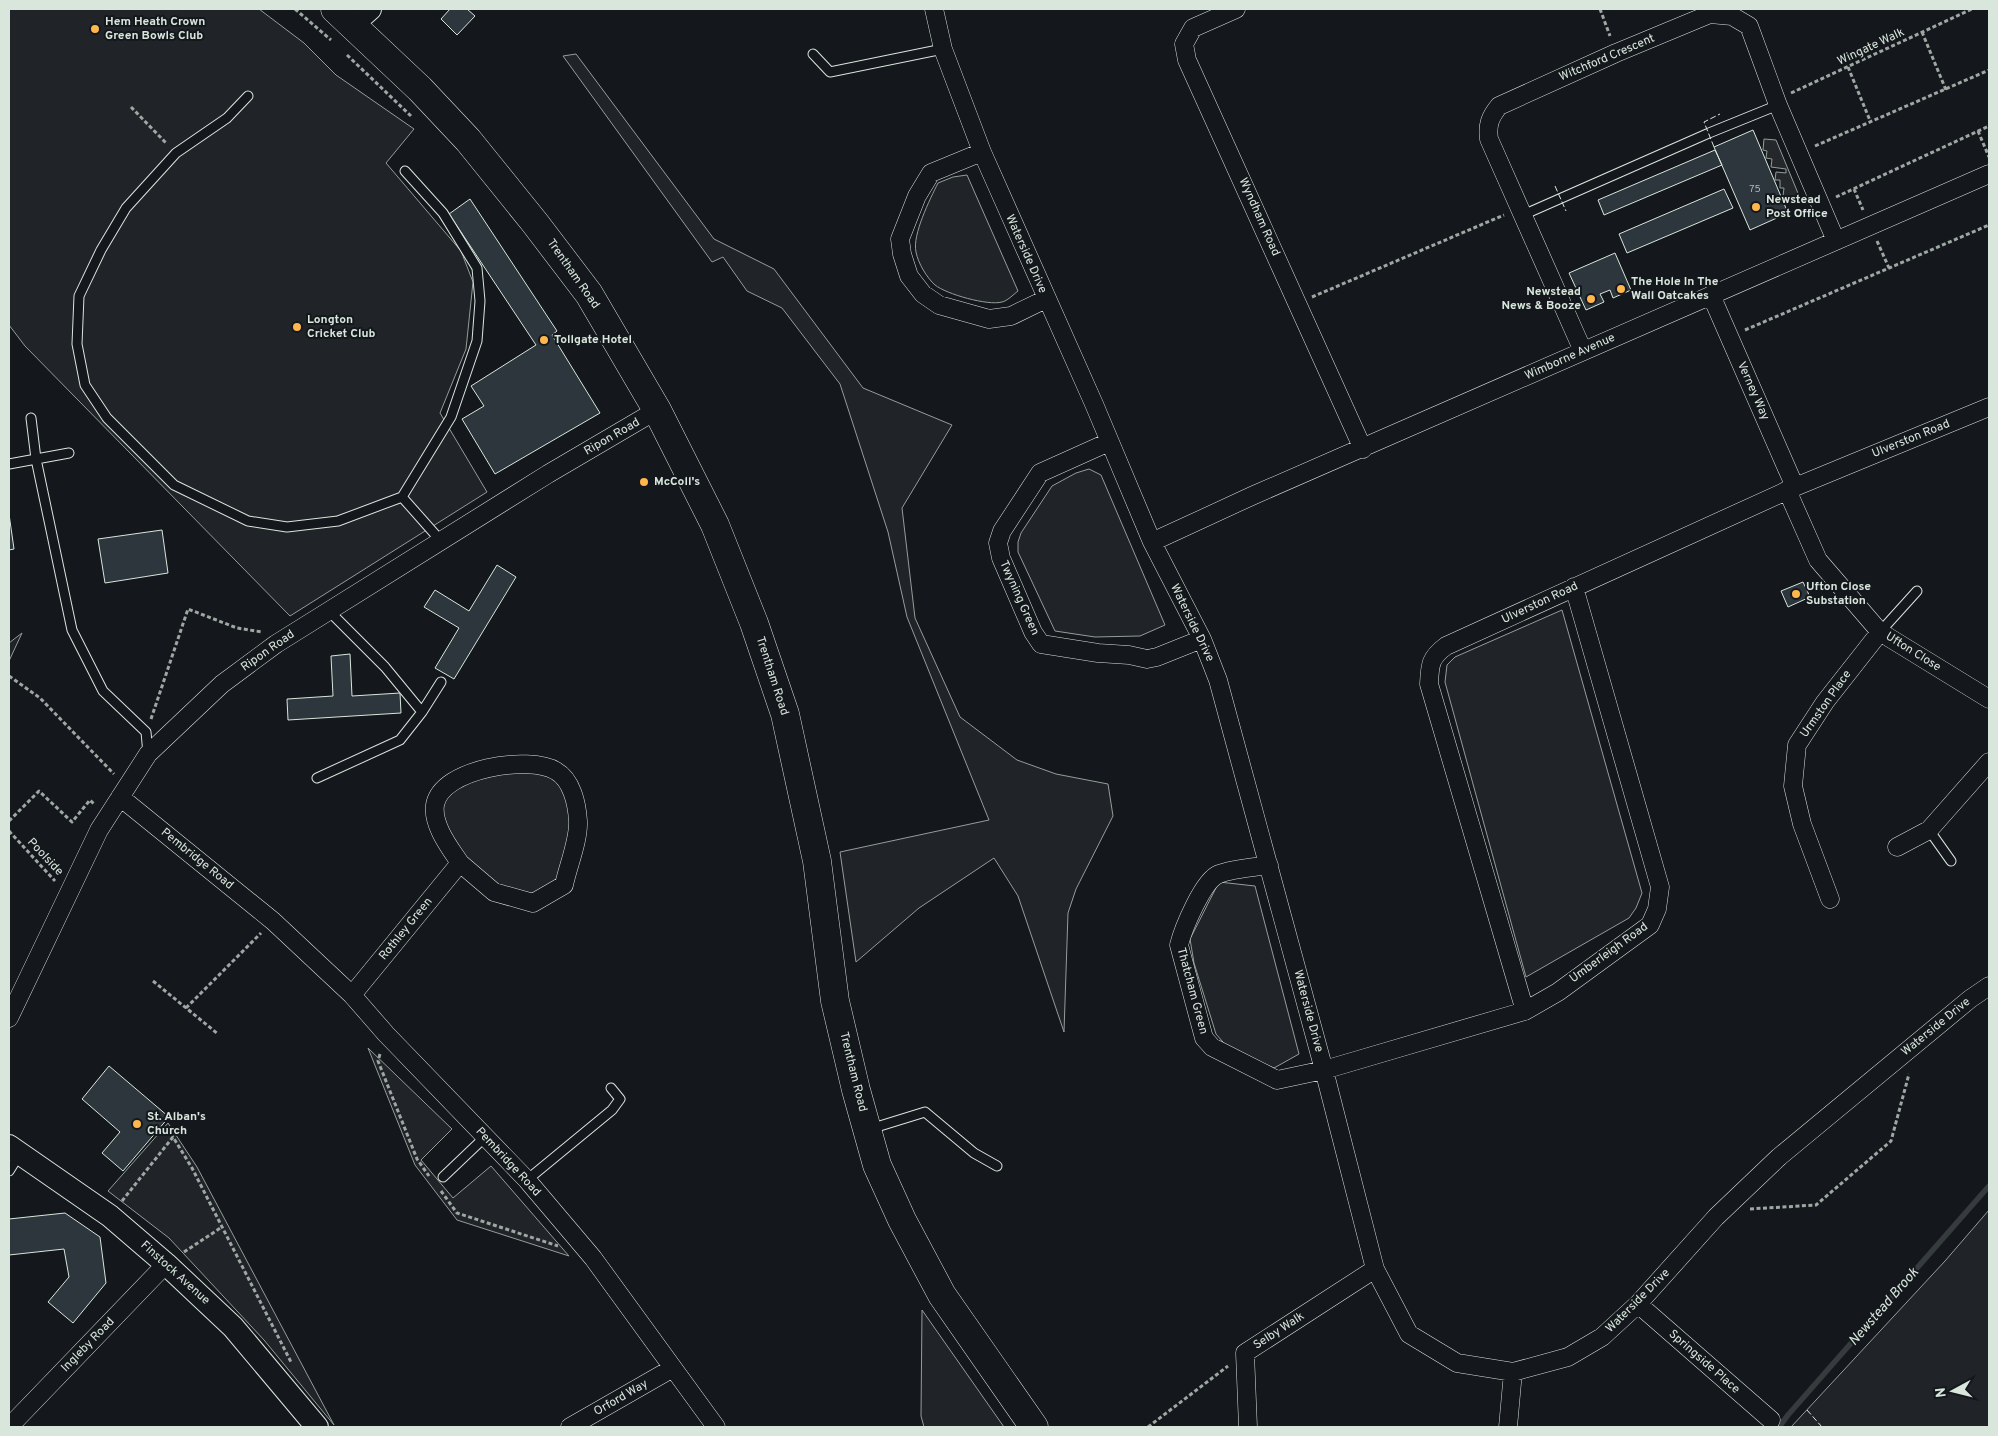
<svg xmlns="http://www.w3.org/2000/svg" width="1998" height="1436" font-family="Overpass,sans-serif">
<rect width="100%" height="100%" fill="#14181c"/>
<path fill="#202428" stroke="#939e99" d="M9,9H259L304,43L336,75L414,129L386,163L461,251L473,282L466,349L440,413L487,492L290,616L25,346L9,325Z
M576,54L714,239L774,269L863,388L952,425L902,508L915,618L960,717L1017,760L1056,774L1108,784L1113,816L1076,889L1068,913L1064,1032L1018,896L994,858L919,908L856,962L840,852L989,820L907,617L888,532L840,384L782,308L747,291L723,257L712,262L563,56Z
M967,175L1018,291C1013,295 1007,301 1002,302C988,306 946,294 935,285C927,278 918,263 916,252C912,235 930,199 938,183L953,177Z
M1089,469L1101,475L1165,625L1140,636L1095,637L1055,631L1018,552V542L1021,533L1052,486L1076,473Z
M1562,610L1642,893L1636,908L1629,918L1526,977L1445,682L1447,665L1455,657Z
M22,633L9,661V643Z
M534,767L565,785L573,823L560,882L531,899L495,889L464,860L441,819L444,794L456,784Z
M1219,882L1255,886L1299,1054L1274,1068L1229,1049L1216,1034L1194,963L1190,939Z
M368,1048L452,1129L421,1160L453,1198L491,1166L569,1256L457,1220L415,1165Z
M168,1123L197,1167L334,1425L264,1340L169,1238L108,1191Z
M1989,1210V1427H1791L1945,1261Z
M922,1310L1004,1427H924L921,1416Z"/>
<path fill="#24282b" stroke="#939e99" d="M1764,139L1776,140L1800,198L1783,196L1784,188H1780V180H1775L1776,172L1786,173V169L1771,167L1772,159L1766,158L1767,151L1763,150Z"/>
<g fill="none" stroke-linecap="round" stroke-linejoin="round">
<path stroke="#363b3e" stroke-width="5.5" d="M1779,1427L1788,1415L1989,1186"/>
</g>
<path fill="#2c363c" stroke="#d8e6dc" d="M450,9H467L475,16L457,35L441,19Z
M1753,130L1788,213L1750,230L1714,147Z
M1715,150L1722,165L1604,215L1598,200Z
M1724,189L1733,208L1627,253L1619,234Z
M470,199L557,331L552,335L600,413L495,474L462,419L484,406L471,386L536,345L449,214Z
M1615,253L1631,290L1613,298L1610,290L1600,294L1604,302L1586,310L1569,273Z
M9,514L14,549L9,550Z
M162,530L168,573L105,583L98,539Z
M497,565L516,577L454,679L435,668L459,628L424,607L435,590L469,611Z
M1803,582L1810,597L1788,607L1781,591Z
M350,654L352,696L400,693L401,713L288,720L287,699L333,696L331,656Z
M109,1066L169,1117L123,1171L102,1153L120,1132L82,1099Z
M65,1213L100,1237L106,1283L73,1323L48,1302L69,1277L64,1249L9,1255V1219Z"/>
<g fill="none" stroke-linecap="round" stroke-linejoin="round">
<defs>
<path id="service" d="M813,54L830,72L943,49
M248,96L227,118L176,153L126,208L101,250L79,296L77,344L85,385L107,418L174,485L248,521L287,527L338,521L402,497L441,541
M1523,215L1709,133L1778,105
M31,418L36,459L72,630L103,691L146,732L148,754
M9,464L69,453
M402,497L451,417L477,341L480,301L477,268L443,213L405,171
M329,611L385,667L422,712L441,682
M1880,632L1917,591
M317,778L400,740L422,712
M1929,830L1951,861
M870,1129L925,1112L974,1153L997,1166
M9,1171L19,1155
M443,1177L485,1137
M527,1180L612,1110L620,1099L611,1088"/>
<path id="minor" d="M934,9L943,49L982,152L1094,404L1152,542L1202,639L1218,680L1324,1070L1375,1269L1409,1334L1457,1363L1513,1372L1568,1357L1602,1337L1638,1304L1716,1217L1779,1157L1970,999L1989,986
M1236,9L1193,28L1184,44L1187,60L1363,449
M982,152L931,173L917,196L900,239L902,254L909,276L923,294L939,305L989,319L1011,316L1046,299
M1711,295L1795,487
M1583,351L1489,139C1487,125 1490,117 1499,106L1616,53L1710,14L1732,16L1749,26L1778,105L1836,241
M1109,442L1040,473L1002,531L998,543L1001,558L1033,632L1041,644L1098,653L1129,655L1147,659L1157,657L1202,639
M1787,490L1818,560L1880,632L1989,699
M1152,542L1254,495L1989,174
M120,797L273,921L352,995L386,1034L527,1180L593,1258L716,1427
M1897,847L1929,830L1989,762
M1269,865C1255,867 1231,869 1219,874C1203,880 1183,929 1179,945L1204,1038L1212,1047L1277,1080L1324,1070L1525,1011L1558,992L1650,925L1657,909L1660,887L1574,587
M1830,899L1802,824L1793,786L1797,745L1825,702L1880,632
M352,995L460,863C450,848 432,825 435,805C441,768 530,755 556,771C572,780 577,804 578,821C579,840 568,866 564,885L533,903L494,892L460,863
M1525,1011L1429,684C1430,664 1430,658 1446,646L1795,487L1989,407
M9,1018L99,830L148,754L222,684L276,644L548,474L657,410
M1638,1304L1771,1420
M9,1427L166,1264
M570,1427L673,1368
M1248,1427L1245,1353L1375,1269
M1508,1427L1513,1372"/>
<path id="tertiary" d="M352,25L370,9
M9,1146L110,1216L166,1264L233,1327L317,1427"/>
<path id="primary" d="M335,9L420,89L468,140L535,223L589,294L657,410L715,525L754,623L785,714L817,861L835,1001L856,1090L877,1165L902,1220L942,1295L1034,1427"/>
</defs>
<use href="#service" stroke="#d8e6dc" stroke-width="11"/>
<use href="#minor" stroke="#d8e6dc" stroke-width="19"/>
<use href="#tertiary" stroke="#d8e6dc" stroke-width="24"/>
<use href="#primary" stroke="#d8e6dc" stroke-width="29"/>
<path stroke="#9da8a2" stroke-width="3" stroke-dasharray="4 2.5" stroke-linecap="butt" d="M295,9L331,40
M1600,9L1610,36
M1922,32L1946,90
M347,55L411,116
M1848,67L1871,123
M1791,93L1972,9
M131,107L167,144
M1978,131L1989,157
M1815,146L1989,70
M1854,189L1863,210
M1836,197L1989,126
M1877,241L1889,268
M1312,297L1504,215
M1745,330L1989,225
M9,676L40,698L114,774
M151,719L188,609L237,628L262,632
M9,821L39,791L72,822L90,800L94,804
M9,831L55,881
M153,981L218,1034
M186,1008L261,933
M380,1054L378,1061L417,1159L429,1176
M441,1191L457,1213L558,1246
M122,1201L173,1137L192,1168L291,1362
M1750,1209L1816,1205L1891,1141L1909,1074
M184,1252L222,1227
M1148,1427L1228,1366"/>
<use href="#service" stroke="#14181c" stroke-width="9"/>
<use href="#minor" stroke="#14181c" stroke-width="18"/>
<use href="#tertiary" stroke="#14181c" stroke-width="22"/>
<use href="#primary" stroke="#14181c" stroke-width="28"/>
<path stroke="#d8e6dc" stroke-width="1" stroke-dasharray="6 2.5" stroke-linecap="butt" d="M1714,147L1704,122L1720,114
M1555,186L1566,211
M1807,1410L1822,1427"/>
</g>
<g fill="#ffb74d" stroke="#14181c" stroke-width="2">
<circle cx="95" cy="29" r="5"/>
<circle cx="1756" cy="207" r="5"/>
<circle cx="1621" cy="289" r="5"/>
<circle cx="1591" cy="299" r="5"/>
<circle cx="297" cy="327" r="5"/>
<circle cx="544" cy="340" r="5"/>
<circle cx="644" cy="482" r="5"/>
<circle cx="1796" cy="594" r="5"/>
<circle cx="137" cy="1124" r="5"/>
</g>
<g text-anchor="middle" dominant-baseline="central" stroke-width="4" stroke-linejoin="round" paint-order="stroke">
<g font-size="10" fill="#adbab4">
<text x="1755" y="189">75</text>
</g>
<g font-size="12" font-weight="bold" fill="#d8e6dc" stroke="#14181c" text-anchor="start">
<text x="105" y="22">Hem Heath Crown<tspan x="105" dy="14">Green Bowls Club</tspan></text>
<text x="1766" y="200">Newstead<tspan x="1766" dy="14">Post Office</tspan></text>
<text x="1631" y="282">The Hole In The<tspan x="1631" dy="14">Wall Oatcakes</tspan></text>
<text x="1581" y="292" text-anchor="end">Newstead<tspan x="1581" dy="14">News &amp; Booze</tspan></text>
<text x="307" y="320">Longton<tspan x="307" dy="14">Cricket Club</tspan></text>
<text x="554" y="340">Tollgate Hotel</text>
<text x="654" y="482">McColl's</text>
<text x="1806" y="587">Ufton Close<tspan x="1806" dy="14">Substation</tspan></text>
<text x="147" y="1117">St. Alban's<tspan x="147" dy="14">Church</tspan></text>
</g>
<g font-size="12" fill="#d8e6dc" stroke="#14181c">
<text transform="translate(1871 47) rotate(-25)">Wingate Walk</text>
<text transform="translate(1607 58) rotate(-23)">Witchford Crescent</text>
<text transform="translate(1259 217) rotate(66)">Wyndham Road</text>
<text transform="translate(1026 254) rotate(66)">Waterside Drive</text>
<text transform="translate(573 274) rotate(55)">Trentham Road</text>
<text transform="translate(1570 357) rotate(-24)">Wimborne Avenue</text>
<text transform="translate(1753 391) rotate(66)">Verney Way</text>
<text transform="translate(612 437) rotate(-30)">Ripon Road</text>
<text transform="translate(1911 439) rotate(-22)">Ulverston Road</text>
<text transform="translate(1019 598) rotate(66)">Twyning Green</text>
<text transform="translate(1540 603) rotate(-25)">Ulverston Road</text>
<text transform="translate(1192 623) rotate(64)">Waterside Drive</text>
<text transform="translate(268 651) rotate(-35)">Ripon Road</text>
<text transform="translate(1913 652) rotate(32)">Ufton Close</text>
<text transform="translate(772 676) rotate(72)">Trentham Road</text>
<text transform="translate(1826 704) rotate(-55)">Urmston Place</text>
<text transform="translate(45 857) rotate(47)">Poolside</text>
<text transform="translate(197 859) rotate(39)">Pembridge Road</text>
<text transform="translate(406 929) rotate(-51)">Rothley Green</text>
<text transform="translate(1609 953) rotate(-36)">Umberleigh Road</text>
<text transform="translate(1192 991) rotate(75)">Thatcham Green</text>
<text transform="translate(1308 1011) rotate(75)">Waterside Drive</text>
<text transform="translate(1936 1027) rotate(-39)">Waterside Drive</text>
<text transform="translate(853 1072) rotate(76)">Trentham Road</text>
<text transform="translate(508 1162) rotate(47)">Pembridge Road</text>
<text transform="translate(175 1273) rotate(42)">Finstock Avenue</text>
<text transform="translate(1638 1301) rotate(-45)">Waterside Drive</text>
<text transform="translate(1279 1331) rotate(-33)">Selby Walk</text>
<text transform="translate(88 1345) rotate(-46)">Ingleby Road</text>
<text transform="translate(1704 1362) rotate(41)">Springside Place</text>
<text transform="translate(621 1398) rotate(-30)">Orford Way</text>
</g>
<g font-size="14" font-style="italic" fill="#d8e6dc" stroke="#14181c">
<text transform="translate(1884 1307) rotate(-49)">Newstead Brook</text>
</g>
</g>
<rect width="1998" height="1436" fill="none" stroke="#d8e6dc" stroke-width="20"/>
<g transform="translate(1953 1391) rotate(263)" stroke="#14181c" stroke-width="4" paint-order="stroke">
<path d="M0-4L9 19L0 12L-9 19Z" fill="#d8e6dc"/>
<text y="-8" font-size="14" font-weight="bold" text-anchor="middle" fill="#d8e6dc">N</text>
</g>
</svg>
